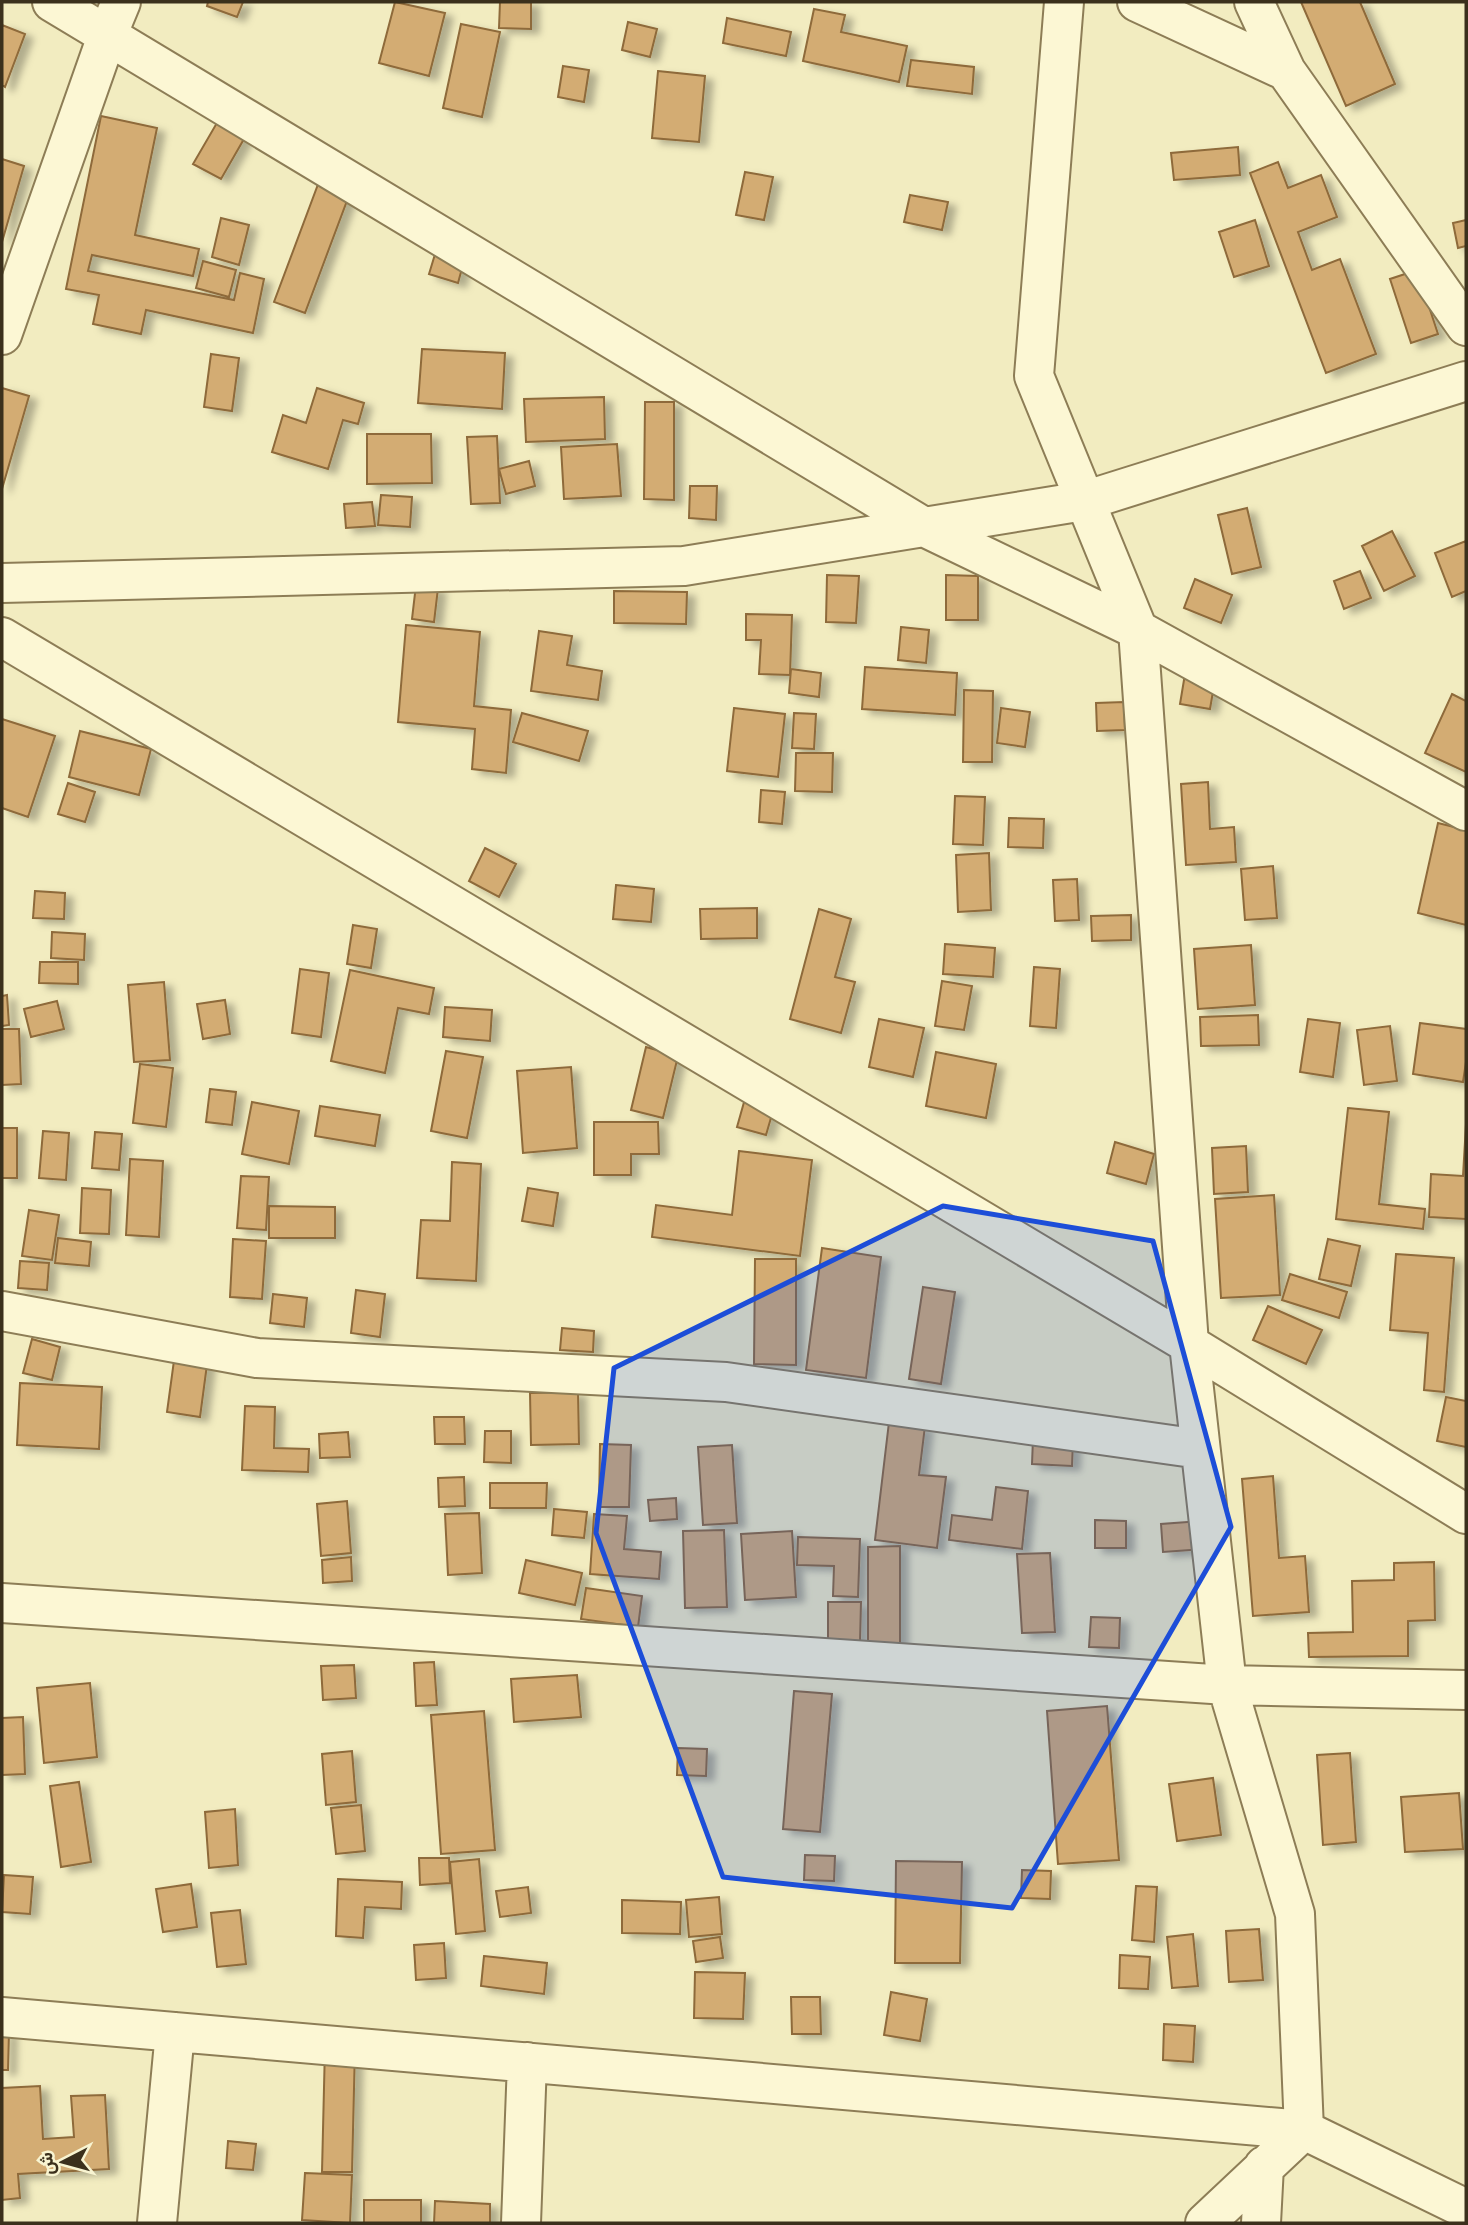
<svg xmlns="http://www.w3.org/2000/svg" width="1468" height="2225" font-family="'Noto Serif',Vazirmatn,serif">
<defs>
<filter id="shadow"><feDropShadow dx="8" dy="4.5" stdDeviation="3.5" flood-color="#0004"/></filter>
</defs>
<rect width="100%" height="100%" fill="#f2ecc0"/>
<path fill="#d3ac73" stroke="#8e6a3a" stroke-width="2" filter="url(#shadow)" d="M208,2H243L237,17L207,6Z
M395,2L445,13L429,76L379,63Z
M500,2H531V29L499,28Z
M1301,2H1360L1395,84L1346,106Z
M814,9L845,15L841,32L907,46L899,82L803,61Z
M727,18L791,32L786,56L723,43Z
M628,22L657,29L650,57L622,50Z
M461,24L500,32L482,117L443,108Z
M2,25L25,34L5,87L2,85Z
M911,60L974,67L972,94L907,86Z
M563,66L589,70L584,102L558,97Z
M658,71L705,76L699,142L652,138Z
M225,109L252,125L221,179L193,164Z
M101,116L157,128L135,235L199,249L193,276L92,255L88,271L234,300L240,273L264,279L253,333L146,310L141,334L93,324L99,295L66,289Z
M1238,147L1240,175L1174,180L1171,153Z
M2,159L24,166L2,242Z
M1278,162L1288,188L1321,175L1337,217L1298,232L1312,270L1340,259L1376,354L1326,373L1250,173Z
M745,172L773,177L764,220L736,215Z
M320,179L351,190L305,313L274,302Z
M910,195L948,202L942,230L904,222Z
M221,218L249,225L239,265L212,257Z
M1255,220L1269,266L1234,277L1219,232Z
M1466,220V246L1458,248L1453,223Z
M439,241L467,250L458,283L429,274Z
M203,261L236,270L229,297L196,288Z
M1417,270L1438,334L1411,343L1390,279Z
M422,349L505,353L502,409L418,403Z
M211,354L239,358L232,411L204,407Z
M2,388L29,396L2,489Z
M317,388L364,403L358,424L343,420L328,469L272,452L283,415L306,423Z
M604,397L605,439L526,442L524,399Z
M645,402H674V500L644,499Z
M367,434H431L432,483L367,484Z
M497,436L500,503L471,504L467,437Z
M617,444L621,496L564,499L561,447Z
M529,461L535,486L506,494L499,469Z
M690,486H717L716,520L689,518Z
M381,495L412,497L410,527L378,525Z
M372,502L375,526L346,528L344,504Z
M1247,508L1261,567L1232,574L1218,515Z
M1392,531L1415,576L1384,591L1362,546Z
M1466,541V591L1452,597L1435,553Z
M1360,571L1371,598L1344,609L1334,581Z
M827,575L859,576L856,623L826,622Z
M946,575L978,576V620H946Z
M1195,579L1232,595L1221,623L1184,608Z
M416,585L438,588L434,622L412,619Z
M614,591L687,592L686,624L614,623Z
M746,614L792,615L790,675L759,674L761,640H746Z
M406,625L480,632L474,706L511,710L506,773L472,769L475,729L398,722Z
M901,627L929,630L926,663L898,660Z
M539,631L572,636L567,665L602,671L598,700L531,691Z
M865,667L957,673L955,715L862,709Z
M1186,668L1216,674L1210,709L1180,704Z
M791,669L821,673L819,697L789,693Z
M964,690L993,691L992,762H963Z
M1452,694L1466,701V772L1425,753Z
M1124,702L1125,730L1097,731L1096,703Z
M734,708L785,714L778,777L727,771Z
M1001,708L1030,712L1025,747L997,743Z
M522,713L588,731L579,761L513,742Z
M794,713L816,714L814,749L792,748Z
M2,719L55,736L28,817L2,808Z
M80,731L151,749L139,795L69,777Z
M796,753H833L832,792L795,791Z
M1208,782L1210,829L1234,827L1236,862L1186,865L1181,784Z
M68,783L95,792L85,822L58,814Z
M761,790L785,792L782,824L759,822Z
M955,796L985,797L983,845L953,844Z
M1009,818L1044,819L1043,848L1008,847Z
M1438,823L1466,830V925L1418,913Z
M485,848L516,864L499,897L469,881Z
M989,853L991,910L958,912L956,855Z
M1273,866L1277,918L1245,920L1241,869Z
M1077,879L1079,920L1055,921L1053,880Z
M616,885L654,889L651,922L613,919Z
M35,891L65,893L64,919L33,918Z
M757,908V938L701,939L700,909Z
M819,909L851,919L835,977L855,982L841,1033L790,1019Z
M1131,915V940L1092,941L1091,916Z
M353,925L377,929L371,968L347,964Z
M52,932L85,934L84,960L51,958Z
M945,944L995,948L993,977L943,974Z
M1251,945L1255,1005L1198,1009L1194,949Z
M40,962H78V984L39,983Z
M1034,967L1060,969L1056,1028L1030,1026Z
M300,969L329,973L321,1037L292,1033Z
M350,970L434,988L429,1014L398,1008L385,1073L331,1061Z
M942,981L972,986L964,1030L935,1026Z
M164,982L170,1060L134,1062L128,985Z
M7,995L9,1025L2,1026V996Z
M225,1000L230,1034L203,1039L197,1004Z
M57,1001L64,1029L31,1037L24,1009Z
M445,1007L492,1010L490,1041L443,1037Z
M1258,1015L1259,1045L1201,1046L1200,1017Z
M879,1019L924,1028L913,1077L869,1067Z
M1308,1019L1340,1023L1333,1077L1300,1072Z
M1420,1023L1466,1029V1062L1463,1082L1413,1074Z
M1390,1026L1397,1081L1364,1085L1357,1030Z
M2,1029H19L21,1084L2,1085Z
M646,1047L678,1056L663,1118L631,1110Z
M446,1051L483,1057L467,1138L431,1131Z
M936,1052L996,1064L986,1118L926,1106Z
M140,1064L173,1068L166,1127L133,1123Z
M571,1067L577,1148L523,1153L517,1071Z
M748,1088L777,1097L766,1135L737,1127Z
M210,1089L236,1092L232,1125L206,1122Z
M252,1102L299,1111L289,1164L242,1154Z
M320,1106L380,1115L375,1146L315,1136Z
M1348,1108L1389,1112L1379,1204L1425,1209L1423,1229L1336,1219Z
M594,1122H658L659,1154H631V1175H594Z
M1466,1124V1219L1429,1217L1431,1174L1463,1176Z
M2,1128H17V1178H2Z
M43,1131L69,1133L66,1180L39,1178Z
M95,1132L122,1134L119,1170L92,1168Z
M1115,1142L1154,1154L1146,1184L1107,1173Z
M1246,1146L1248,1192L1214,1194L1212,1148Z
M739,1151L812,1160L800,1256L652,1237L656,1205L732,1215Z
M130,1159L163,1161L159,1237L126,1235Z
M452,1162L481,1164L476,1281L417,1278L421,1220L450,1221Z
M241,1176L269,1177L266,1230L237,1228Z
M82,1188L111,1190L109,1234L80,1233Z
M528,1188L558,1193L553,1226L522,1221Z
M1274,1195L1280,1295L1221,1298L1215,1199Z
M269,1206L335,1207V1238H269Z
M29,1210L59,1215L52,1260L22,1256Z
M58,1238L91,1242L89,1266L55,1263Z
M233,1239L266,1241L262,1299L230,1297Z
M1328,1239L1360,1246L1351,1286L1319,1279Z
M822,1248L881,1257L866,1378L806,1370Z
M1396,1254L1454,1258L1444,1392L1424,1390L1428,1333L1390,1330Z
M755,1259H796V1365L754,1364Z
M20,1261L49,1263L47,1290L18,1288Z
M1290,1274L1347,1292L1339,1318L1282,1300Z
M923,1287L955,1292L941,1384L909,1379Z
M356,1290L385,1294L380,1337L351,1333Z
M273,1294L307,1298L304,1327L270,1323Z
M1268,1306L1322,1330L1306,1364L1253,1340Z
M562,1328L594,1331L593,1352L560,1350Z
M32,1339L60,1347L52,1380L23,1373Z
M175,1353L208,1357L200,1417L167,1412Z
M20,1383L102,1387L99,1449L17,1445Z
M578,1392L579,1444L531,1445L530,1393Z
M1446,1397L1466,1401V1447L1437,1441Z
M245,1406L275,1407L274,1448L309,1449L308,1472L242,1470Z
M434,1417H464L465,1444H435Z
M889,1422L925,1426L919,1475L946,1477L937,1548L875,1540Z
M485,1431H511V1463L484,1462Z
M348,1432L350,1457L320,1458L319,1434Z
M1033,1438L1073,1440L1072,1466L1032,1464Z
M600,1444L631,1445L629,1507H599Z
M732,1445L737,1523L703,1525L698,1447Z
M1273,1476L1279,1558L1305,1556L1309,1612L1253,1616L1242,1479Z
M464,1477L465,1506L439,1507L438,1478Z
M490,1483H547L546,1508H490Z
M996,1487L1028,1491L1022,1549L949,1540L952,1515L992,1520Z
M676,1498L677,1519L650,1521L648,1500Z
M347,1501L351,1553L321,1556L317,1504Z
M554,1509L587,1512L584,1538L552,1535Z
M479,1513L482,1573L448,1575L445,1514Z
M594,1514L627,1516L624,1549L661,1552L659,1579L590,1574Z
M1095,1520L1126,1521V1548H1095Z
M1201,1521L1204,1549L1163,1552L1161,1524Z
M724,1530L727,1607L685,1608L683,1531Z
M792,1531L796,1597L745,1600L741,1534Z
M798,1537L860,1539L858,1597L833,1596L834,1566L797,1565Z
M900,1546V1645H868V1547Z
M1050,1553L1055,1632L1022,1633L1017,1554Z
M351,1557L352,1581L323,1583L322,1560Z
M526,1560L582,1573L575,1605L519,1593Z
M1434,1562L1435,1620L1408,1621V1656L1309,1657L1308,1633L1353,1632L1352,1581L1394,1580V1563Z
M586,1588L642,1596L638,1627L581,1619Z
M828,1602H861L860,1641L828,1640Z
M1091,1617L1120,1618L1119,1648L1089,1647Z
M434,1662L437,1705L416,1706L414,1663Z
M354,1665L356,1698L323,1700L321,1666Z
M577,1675L581,1717L514,1722L511,1679Z
M90,1683L97,1757L44,1763L37,1688Z
M794,1691L832,1694L820,1832L783,1829Z
M1107,1706L1119,1860L1058,1864L1047,1711Z
M484,1711L495,1850L441,1854L431,1715Z
M23,1717L25,1774L2,1775V1718Z
M678,1748L707,1749L706,1776L677,1775Z
M352,1751L356,1802L326,1805L322,1754Z
M1350,1753L1356,1842L1323,1845L1317,1755Z
M1213,1778L1221,1835L1177,1841L1169,1784Z
M79,1782L91,1862L61,1867L50,1786Z
M1459,1793L1463,1849L1405,1852L1401,1797Z
M361,1805L365,1851L336,1854L331,1808Z
M235,1809L238,1865L209,1868L205,1812Z
M805,1855L835,1856L834,1881L804,1880Z
M419,1858H449L450,1883L420,1885Z
M479,1859L485,1931L456,1934L450,1862Z
M896,1861L962,1862L960,1963H895Z
M1022,1870L1051,1871L1050,1899L1021,1898Z
M4,1875L33,1877L30,1914L2,1912Z
M338,1879L402,1882L401,1909L365,1907L363,1938L336,1936Z
M191,1884L197,1927L163,1932L156,1889Z
M1136,1886L1157,1887L1154,1942L1132,1940Z
M528,1887L531,1913L500,1917L496,1891Z
M719,1897L722,1934L689,1937L686,1900Z
M622,1900L681,1902L680,1934L622,1933Z
M240,1910L246,1964L217,1967L211,1913Z
M1259,1929L1263,1980L1229,1982L1226,1931Z
M1193,1934L1198,1986L1172,1988L1167,1937Z
M720,1937L723,1958L696,1962L693,1941Z
M444,1943L446,1978L416,1980L414,1945Z
M1120,1955L1150,1957L1148,1989L1119,1988Z
M484,1956L547,1963L544,1994L481,1986Z
M695,1972L745,1973L743,2019L694,2018Z
M891,1992L927,1999L920,2041L884,2035Z
M791,1997H820L821,2034H792Z
M1164,2024L1195,2026L1193,2062L1163,2060Z
M2,2032H9L8,2070H2Z
M325,2046L355,2047L352,2172H322Z
M40,2086L43,2139L74,2137L71,2096L105,2095L109,2169L18,2174L20,2198L2,2200V2088Z
M228,2141L256,2144L253,2170L226,2168Z
M305,2173L352,2175L350,2223L302,2220Z
M364,2200H421V2223H364Z
M435,2201L490,2204V2223H434Z"/>
<g fill="none" stroke-linecap="round" stroke-linejoin="round">
<defs>
<path id="minor" d="M52,2L924,527L1138,630L1466,811
M1064,2L1034,376L1138,630L1189,1344L1227,1685L1295,1914L1304,2130L1205,2223
M1137,2L1286,71
M1254,2L1286,71L1466,326
M2,335L107,36L121,2
M2,583L684,566L1084,501L1466,381
M2,637L1189,1344L1466,1514
M2,1311L257,1358L726,1382L1200,1449
M2,1603L1227,1685L1466,1690
M2,2017L1304,2130L1466,2209
M157,2223L175,2032
M521,2223L527,2062
M1261,2223L1264,2166"/>
</defs>
<use href="#minor" stroke="#8d7d56" stroke-width="42"/>
<use href="#minor" stroke="#fcf7d4" stroke-width="38"/>
</g>
<path fill="#1d4ed8" fill-opacity="0.2" stroke="#1d4ed8" stroke-width="5" stroke-linejoin="round" d="M943,1206L1153,1241L1231,1527L1012,1908L723,1877L596,1533L614,1368Z"/>
<rect width="1468" height="2225" fill="none" stroke="#3b301c" stroke-width="7"/>
<g transform="translate(63 2162) rotate(264)" stroke="#f8f4d1" stroke-width="5" paint-order="stroke">
<path d="M0-5L12 26L0 18L-12 26Z" fill="#3b301c"/>
<text y="-10" font-size="19" font-weight="bold" text-anchor="middle" fill="#3b301c">ش</text>
</g>
</svg>
